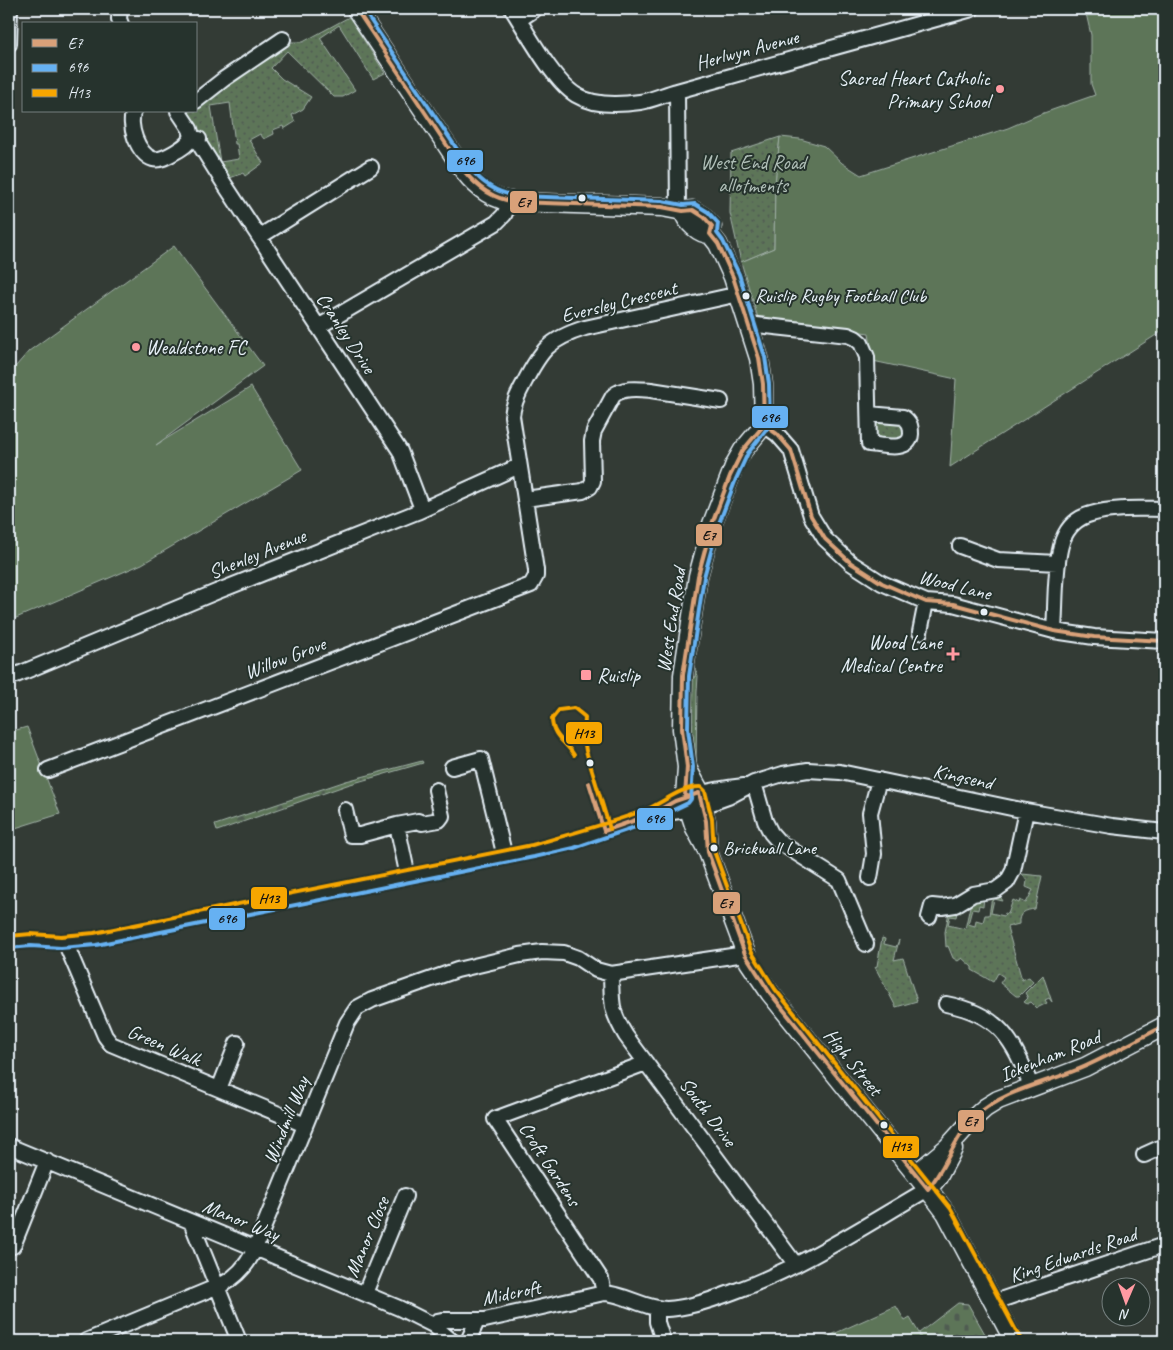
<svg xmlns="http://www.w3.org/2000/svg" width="1173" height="1350" font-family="Caveat,sans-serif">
<defs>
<pattern id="grass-dots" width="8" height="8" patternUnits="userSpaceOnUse" patternTransform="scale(1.25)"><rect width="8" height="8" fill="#5d7459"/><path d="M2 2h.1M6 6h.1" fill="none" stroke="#505c51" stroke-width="1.8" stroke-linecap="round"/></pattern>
<pattern id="forest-firs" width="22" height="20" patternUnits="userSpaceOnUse" patternTransform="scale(1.25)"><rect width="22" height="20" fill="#5d7459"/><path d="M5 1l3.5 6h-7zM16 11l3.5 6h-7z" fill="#505c51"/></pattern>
<pattern id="cemetery-stones" width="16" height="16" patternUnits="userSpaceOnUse" patternTransform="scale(1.25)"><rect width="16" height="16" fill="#5d7459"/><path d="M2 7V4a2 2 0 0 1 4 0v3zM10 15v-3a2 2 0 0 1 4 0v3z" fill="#505c51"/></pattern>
</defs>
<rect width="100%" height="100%" fill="#333b35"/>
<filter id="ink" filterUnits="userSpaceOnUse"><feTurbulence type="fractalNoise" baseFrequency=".02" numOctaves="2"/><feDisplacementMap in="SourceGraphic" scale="10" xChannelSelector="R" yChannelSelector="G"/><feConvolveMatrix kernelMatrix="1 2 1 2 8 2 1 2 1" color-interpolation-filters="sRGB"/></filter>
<g filter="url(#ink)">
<path fill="url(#grass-dots)" stroke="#a2b2a8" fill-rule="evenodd" d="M349,17L385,73L373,79L339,25L320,38L355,90L343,97H334L287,51L271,68L282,79L311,97L303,109L292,115L295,122L284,129L283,126L273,130L274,134L264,139L260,134L249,140L263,163L245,176L243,173L230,178L231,182L225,185L186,114L190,111H196V106L275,49L292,42H303ZM230,103L235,144H237L239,159L220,162L211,106Z
M780,137L775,184L774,248L741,262L730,213L731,153Z
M869,414L899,415L910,439L869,444Z
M696,669L698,676L697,692L696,764L691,737V677H695Z
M1022,874L1042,876L1035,909C1025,910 1018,913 1019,924L1007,927L1022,980L1029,977L1033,982L1019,996H1016L1000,983L1004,977L998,973L993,982L972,970V967L962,958L958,961L953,958L948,946L946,947L945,932L949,912L962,907L961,913L957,912L956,917L950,916L948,925L965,929L971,902L984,898L983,906L979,905L978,910L972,909L968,924L975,926L976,920L983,922L985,915H989L992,897L999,895L1003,901L994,899L991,913L1004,916L1005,913L1008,914L1013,900L1019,903L1020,900L1026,903L1033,890L1026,887L1027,881Z
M882,938L885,939L884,944L896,947L899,940L894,960L903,958L917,1001L896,1007L875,967L877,966Z
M1043,975L1052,1002L1049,998L1045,1000L1047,1003L1037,1008L1031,1002L1027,1004L1024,1002L1028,998L1025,993Z"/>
<path fill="url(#forest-firs)" stroke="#a2b2a8" d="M422,761L423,763L347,785L217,831L215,825L346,781Z"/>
<path fill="url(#cemetery-stones)" stroke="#a2b2a8" d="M958,1303L968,1304L989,1341H921L919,1333Z"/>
<path fill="#5d7459" stroke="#a2b2a8" d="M1085,9H1164V330L950,467L956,379L873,361L869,333L758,318L741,262L774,248L775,184L780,137L800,139L824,146L842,163L861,175L1008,128L1038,115L1095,95L1091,84V35Z
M174,246L263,366L156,445L251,387L302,470L142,564L9,621V374L29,351Z
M27,727L60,814L9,830V732Z
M896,1306L905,1321L910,1318L919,1333L921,1341H818Z"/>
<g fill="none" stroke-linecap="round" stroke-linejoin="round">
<defs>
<path id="minor" d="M120,9L119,19L121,24
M512,9C527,32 553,81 576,95C594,106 620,105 640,102C653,100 665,94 677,91
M519,20L535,9
M9,44L10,9
M196,101L224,79L283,39
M134,111C127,124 138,155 153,159C160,161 168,156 175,152C182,148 189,144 192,136L190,129L178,111
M199,139L198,142L225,185L400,451L422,509
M678,210L677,91L972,9
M259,237L371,167
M748,324L848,335L855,338L861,343L867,357L869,444C881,445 910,453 911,434C911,426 910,422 903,417L869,414
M318,327L496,223L504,215L510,202
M764,425L777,434L791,450L811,516L825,539L851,563L882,583L926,602L953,604L1054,631L1094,637L1164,641
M525,499L583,491L590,487L593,481L592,441L594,431L613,396C622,387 639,389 651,390L721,401
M960,546L998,560L1057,563
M1054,631C1055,616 1055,600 1056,585C1058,557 1058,523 1091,514C1114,507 1141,509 1164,509
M920,632L926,602
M9,678L216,592L417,512L519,466
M452,767L481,759L505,857
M48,770L531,585L536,576V570L512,416C513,404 518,394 524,383C541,350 549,339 585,328L739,294
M754,783L765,821L771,833L779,842L839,880L866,944
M345,810L351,835H360L397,825
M655,812C684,795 711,790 744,786
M408,877L397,825L418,821L422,823L439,820L442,816L436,790
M870,878L874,854L870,813L879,780
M929,917L932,906L942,907L955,905L973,894L996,890L1007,882L1013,871L1026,811
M9,942L31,940L61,942L95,939L533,851L572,842L650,815L687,810L703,806L728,797L754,783L783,774L808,770L840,772L1026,811L1112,826L1164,832
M68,942V949L105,1036L111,1044L305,1125
M611,974C612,1004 610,1010 626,1036L796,1265
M946,1004C999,1014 1013,1039 1031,1086
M219,1089L237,1043
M9,1146L399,1308L433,1325L452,1341
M1144,1155L1164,1146
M191,1222L239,1341
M13,1246L47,1161
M365,1293L405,1196
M604,1293L601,1279L495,1119L646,1063
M994,1302L1164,1245
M657,1308V1322L663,1341
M433,1325L437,1321L442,1320H485L604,1293C626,1294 644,1309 667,1309C689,1308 712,1300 733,1292C803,1267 864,1226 928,1189
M86,1341L223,1284C236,1277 246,1266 253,1253L347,1023L357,1008L372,1000L457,970L520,955L542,952L564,953L578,958L596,970L611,974L745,954
M468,1341L477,1321"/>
<path id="major" d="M356,9L464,171C478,189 493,200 516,202L662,207L683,211L693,210L704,217L712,226L710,234L718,244L733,277L759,358L763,384L764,425L743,450L735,464L712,524L698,576L683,675L682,729L687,767L685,797L695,828L708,852
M683,211C686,222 699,234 710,234
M687,768L698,788L706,821L708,852L733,919L749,962L770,993L934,1197L946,1213L1014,1341
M916,1174L947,1148L974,1118L985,1108L998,1100L1085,1067L1164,1026
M928,1189L938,1177L953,1149"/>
</defs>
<use href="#minor" stroke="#e8f1f8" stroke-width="18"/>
<use href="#major" stroke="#e8f1f8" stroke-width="21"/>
<use href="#minor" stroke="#26332d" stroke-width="14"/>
<use href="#major" stroke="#26332d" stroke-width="18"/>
<defs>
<path id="bus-1" d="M356,9L464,171C478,188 493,199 516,202L662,207L683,211L693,210L704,217L712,226L710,234L718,244L733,277L759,358L763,384L764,425L743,450L730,476L712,524L698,576L683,675L682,729L687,767L685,797
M764,425L777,434L791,450L811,516L825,539L851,563L882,583L926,602L953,604L1054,631L1094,637L1164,641
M589,783L604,831
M604,831L650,815L675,801L699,793L706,821L708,852L745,954L770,993L928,1189C947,1166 954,1137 976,1116C1006,1088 1049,1083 1086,1066C1113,1054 1138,1039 1164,1026"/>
<path id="bus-2" d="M10,948L31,946L61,948L96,945L534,857L574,848L644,824L688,803L691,799L693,767L688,729L689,676L704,577L718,526L736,479L748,453L770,425L769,384L765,357L739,274L723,241L717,233L718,223L708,212L695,204L683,205L662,201L517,196C496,193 482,183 469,167L363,9"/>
<path id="bus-3" d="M574,755C566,742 552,736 552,719L559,710L574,708L585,717L584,738L586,751L610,829
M9,936L31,934L61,936L94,933L532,845C570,834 608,824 645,810C663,803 681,786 701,787L705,791L712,819L714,851L751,951L775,989L951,1209L1020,1338"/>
</defs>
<use href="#bus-1" stroke="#26332d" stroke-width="8"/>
<use href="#bus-2" stroke="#26332d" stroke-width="8"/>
<use href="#bus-3" stroke="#26332d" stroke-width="8"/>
<use href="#bus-1" stroke="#d9a179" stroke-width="4"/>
<use href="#bus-2" stroke="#66b1f2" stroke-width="4"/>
<use href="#bus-3" stroke="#f7a600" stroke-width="4"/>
</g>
</g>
<g fill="#ff9aa2" stroke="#26332d" stroke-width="2">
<circle cx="1000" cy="89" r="5"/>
<circle cx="136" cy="347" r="5"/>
<path d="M950.5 646.5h5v5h5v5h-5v5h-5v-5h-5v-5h5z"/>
<rect x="580" y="669" width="12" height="12" rx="2.5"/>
</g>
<g fill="#e8f1f8" stroke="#26332d" stroke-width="2">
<circle cx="582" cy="198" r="4.5"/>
<circle cx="746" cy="296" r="4.5"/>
<circle cx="984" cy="612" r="4.5"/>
<circle cx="590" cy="763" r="4.5"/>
<circle cx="714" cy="848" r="4.5"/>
<circle cx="884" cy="1125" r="4.5"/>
</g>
<g text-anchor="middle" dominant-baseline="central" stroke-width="4" stroke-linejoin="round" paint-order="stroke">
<g font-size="19" fill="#e8f1f8" stroke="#26332d" text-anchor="start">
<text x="755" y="296">Ruislip Rugby Football Club</text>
<text x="723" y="848">Brickwall Lane</text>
</g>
<g font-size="20" fill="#e8f1f8" stroke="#26332d">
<text transform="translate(747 50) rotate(-15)">Herlwyn Avenue</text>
<text transform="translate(619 302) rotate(-14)">Eversley Crescent</text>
<text transform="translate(346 333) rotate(57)">Cranley Drive</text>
<text transform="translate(257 554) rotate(-22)">Shenley Avenue</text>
<text transform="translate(955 585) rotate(14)">Wood Lane</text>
<text transform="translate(671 620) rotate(-81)">West End Road</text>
<text transform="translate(285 658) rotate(-21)">Willow Grove</text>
<text transform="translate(963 777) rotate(12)">Kingsend</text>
<text transform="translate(164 1045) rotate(23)">Green Walk</text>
<text transform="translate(1050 1056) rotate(-22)">Ickenham Road</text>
<text transform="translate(853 1062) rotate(51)">High Street</text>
<text transform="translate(708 1112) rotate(53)">South Drive</text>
<text transform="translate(286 1120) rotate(-68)">Windmill Way</text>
<text transform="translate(550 1164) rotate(57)">Croft Gardens</text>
<text transform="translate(241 1220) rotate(22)">Manor Way</text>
<text transform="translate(367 1237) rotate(-67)">Manor Close</text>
<text transform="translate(1073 1255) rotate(-19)">King Edwards Road</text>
<text transform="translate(511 1293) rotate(-12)">Midcroft</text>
</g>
<g font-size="20" fill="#e8f1f8" stroke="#26332d" text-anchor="end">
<text x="990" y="78">Sacred Heart Catholic<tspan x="990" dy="23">Primary School</tspan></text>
<text x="146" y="347" text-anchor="start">Wealdstone FC</text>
<text x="942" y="642">Wood Lane<tspan x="942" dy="23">Medical Centre</tspan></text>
<text x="597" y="675" text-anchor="start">Ruislip</text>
</g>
<g font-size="20" fill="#b0bfb8" stroke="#26332d">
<text x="753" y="162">West End Road<tspan x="753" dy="23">allotments</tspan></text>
</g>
</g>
<g stroke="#26332d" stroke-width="2">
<rect x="446" y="149" width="38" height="24" rx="5" fill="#66b1f2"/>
<rect x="509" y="190" width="29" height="24" rx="5" fill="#d9a179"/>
<rect x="751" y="405" width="38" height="24" rx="5" fill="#66b1f2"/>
<rect x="695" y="523" width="28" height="24" rx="5" fill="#d9a179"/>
<rect x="565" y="721" width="38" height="24" rx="5" fill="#f7a600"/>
<rect x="636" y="807" width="38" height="24" rx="5" fill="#66b1f2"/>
<rect x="250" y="886" width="38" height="24" rx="5" fill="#f7a600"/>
<rect x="712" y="891" width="29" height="24" rx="5" fill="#d9a179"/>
<rect x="208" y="907" width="38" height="24" rx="5" fill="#66b1f2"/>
<rect x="957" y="1109" width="28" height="24" rx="5" fill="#d9a179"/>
<rect x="882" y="1135" width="38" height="24" rx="5" fill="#f7a600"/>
</g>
<g font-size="14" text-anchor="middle" font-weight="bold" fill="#111">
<text x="465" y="165">696</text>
<text x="524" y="207">E7</text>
<text x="770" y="422">696</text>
<text x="709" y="540">E7</text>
<text x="584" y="738">H13</text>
<text x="655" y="823">696</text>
<text x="269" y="903">H13</text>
<text x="726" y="908">E7</text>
<text x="227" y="923">696</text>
<text x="971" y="1126">E7</text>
<text x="901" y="1151">H13</text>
</g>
<rect width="1173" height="1350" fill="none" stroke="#26332d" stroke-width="30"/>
<rect x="15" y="15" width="1143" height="1320" fill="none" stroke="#e8f1f8" stroke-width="2" filter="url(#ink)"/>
<rect x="22" y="22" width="175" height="90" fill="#26332d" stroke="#747f7e"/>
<rect x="32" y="39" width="25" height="8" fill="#d9a179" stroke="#747f7e"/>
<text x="68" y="48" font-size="15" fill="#e8f1f8">E7</text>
<rect x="32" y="64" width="25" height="8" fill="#66b1f2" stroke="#747f7e"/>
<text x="68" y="72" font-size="15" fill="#e8f1f8">696</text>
<rect x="32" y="89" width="25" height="8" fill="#f7a600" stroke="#747f7e"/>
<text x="68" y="98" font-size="15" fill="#e8f1f8">H13</text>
<g transform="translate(1126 1302) rotate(182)"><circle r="24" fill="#26332d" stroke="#747f7e"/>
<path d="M0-4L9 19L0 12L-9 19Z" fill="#ff9aa2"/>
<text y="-8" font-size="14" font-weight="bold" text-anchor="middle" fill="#e8f1f8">N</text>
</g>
</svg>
